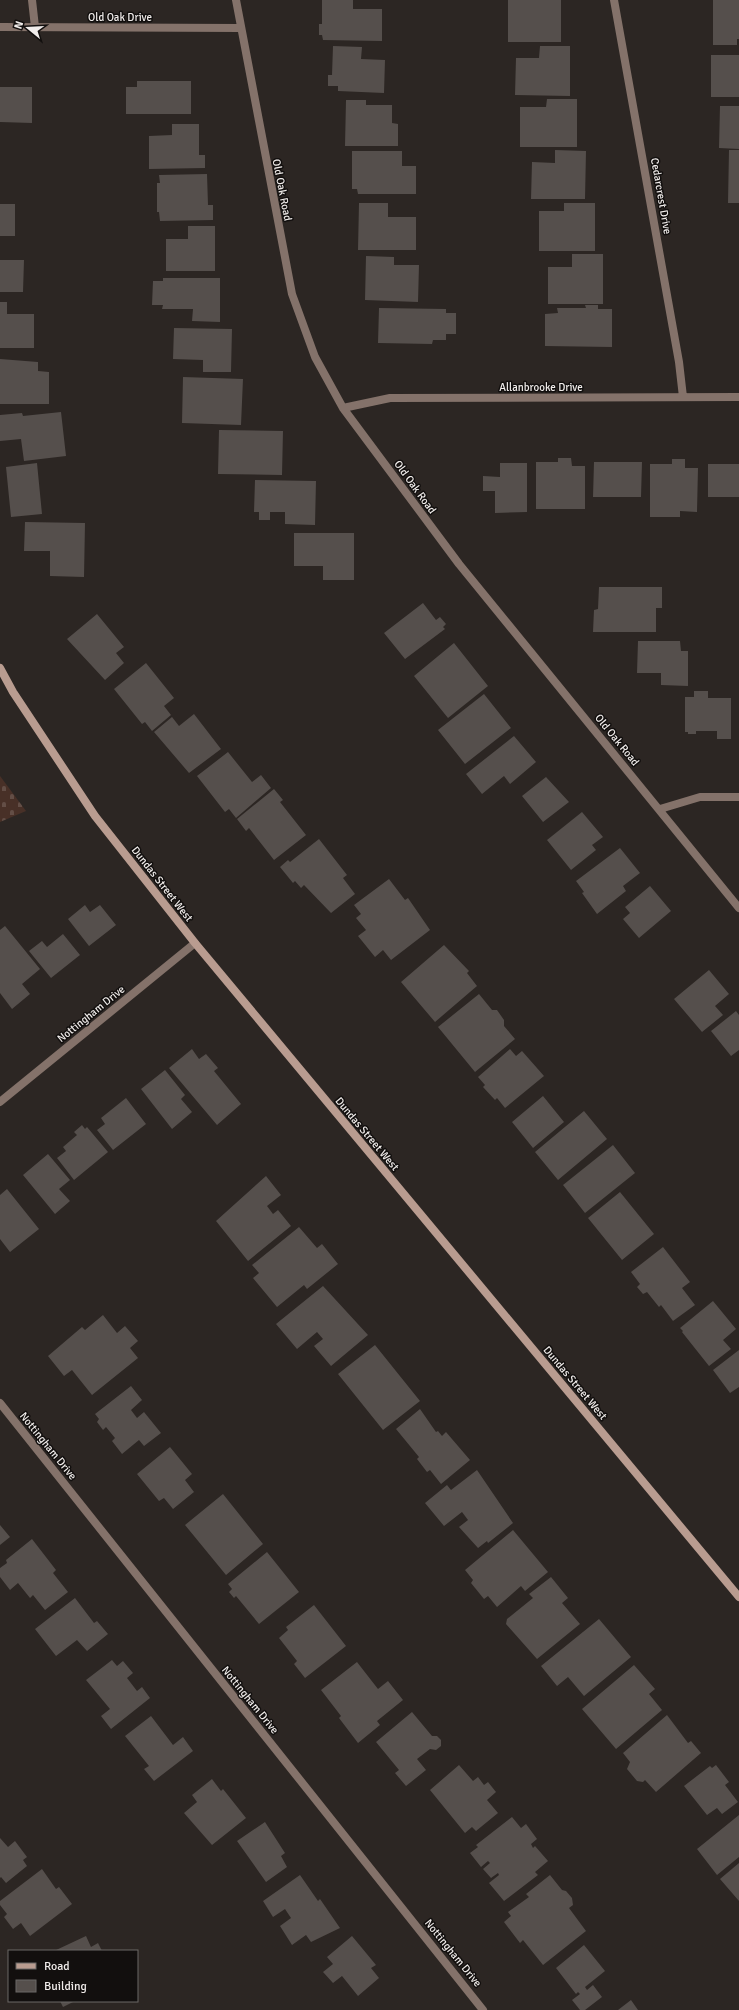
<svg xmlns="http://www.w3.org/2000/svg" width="739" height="2010" font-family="Signika,sans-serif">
<defs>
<pattern id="cemetery-stones" width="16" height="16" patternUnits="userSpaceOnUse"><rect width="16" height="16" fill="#483027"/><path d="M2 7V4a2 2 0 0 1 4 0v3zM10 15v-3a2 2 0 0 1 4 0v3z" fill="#634e46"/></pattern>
</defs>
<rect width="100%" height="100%" fill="#2c2623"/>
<path fill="url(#cemetery-stones)" d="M0,776L26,811L0,822Z"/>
<path fill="#554f4c" d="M322,0H353V9H382V41L323,40L322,35H319V24H322Z
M508,0H561V42H508Z
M713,0H739V39H737V45H713Z
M333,46L362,47L361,59L385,60L384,93L338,91V86H328V75H332Z
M540,46H570V96L515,95L516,58H539Z
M711,55H739V97H711Z
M137,81H191V114H126V87H137Z
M0,87H32V123L0,122Z
M547,99H577V147H520V107H546Z
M346,100H366V105H392V123L398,124V146H345Z
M720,106H739V149L719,148Z
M172,124H199V155H205V168L149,169V136L172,135Z
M555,150L586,151L585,199H531L532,162L555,163Z
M729,150H739V203H728Z
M352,151H402V166H416V194H358L357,189H352Z
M207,174L208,205H213V220L160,221L159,212H157V183H160L159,175Z
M359,203H388V217H416V250H358Z
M564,203H595V251H539V211H564Z
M0,204H15V236H0Z
M188,226H215V271H166V239H188Z
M572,254H603V304H548V267H572Z
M366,256L394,257V265H419L418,302L365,300Z
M0,260H24L23,292H0Z
M163,278H220V322L192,321L193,309H162L163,305H152L153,281H163Z
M0,302H7V314H34V348H0Z
M585,305H598V309H612V347L545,346V314L558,313L557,308H586Z
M379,308L446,309V313H456V334H446V340H433L432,344L378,343Z
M174,328L232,329L231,372H203V360L173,359Z
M0,359L38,362V371L49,372V404H0Z
M183,377L243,379L241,425L182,423Z
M61,412L66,456L24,461L21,439L0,441V415L22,413L23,416Z
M219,430L283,431L282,475L218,474Z
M558,458H571L572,466H585V509H536V462H558Z
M672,459H685V468H698L697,512L680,511V517H650V464H672Z
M594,462H642L641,497H593Z
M37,463L42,514L11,517L6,467Z
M500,463H527V512L495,513V491H483V476L500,477Z
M708,464H739V497H708Z
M255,480L316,481L315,525L285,524V512H270V520H259V512H254Z
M25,522L85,523L84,577L50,576V551H24Z
M294,533H354V580H323V566H294Z
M599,587H662V608H656V632H593L594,610L598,609Z
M423,603L436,620L440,617L446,624L443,627L445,629L405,659L384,633Z
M97,614L124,647L116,653L124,663L105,680L67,639Z
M638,641H680L681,651H688V686L661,685V673H637Z
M454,643L488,686L448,718L414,676Z
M146,663L174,698L164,706L171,715L152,731L145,722L142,724L114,689Z
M694,691H708V698H731V739H717V731H696V734H688V732H685V697H694Z
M484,694L511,728L465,764L438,730Z
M194,714L221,749L189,773L154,732L172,717L179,726Z
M514,736L536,762L510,784L504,776L482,794L466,774Z
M228,752L252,782L261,775L271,788L236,818L229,809L225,812L197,776Z
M546,777L569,802L543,822L522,796Z
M274,789L283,800L280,802L306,835L274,860L249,828L246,831L237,819Z
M582,812L603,837L592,845L596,850L571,870L547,840Z
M319,839L347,875L343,878L355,894L331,913L304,885L301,888L295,881L293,883L280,867L288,860L290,862Z
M620,848L640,873L623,886L626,891L597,914L582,893L584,892L576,881Z
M389,879L405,900L408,898L430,930L391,960L383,950L375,957L358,936L366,930L356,918L361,914L354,905Z
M650,886L671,911L639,938L623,919L630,913L625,907Z
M85,905L90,912L100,905L116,925L89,946L68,919Z
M5,926L40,969L22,984L30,994L12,1009L0,993V930Z
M63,934L80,955L51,978L29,951L42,941L47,947Z
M444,945L469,971L467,973L477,986L435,1022L401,982Z
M709,970L729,994L715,1006L723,1015L702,1032L674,999Z
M479,994L492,1010H497L504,1020V1026L515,1039L475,1072L438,1027Z
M736,1011L739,1015V1050L731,1056L711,1031Z
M192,1049L199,1059L206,1054L218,1068L214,1071L241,1104L217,1125L169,1068Z
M510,1049L516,1056L522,1051L544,1076L505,1108L497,1098L495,1100L483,1087L485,1085L478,1077Z
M165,1070L185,1095L181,1099L192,1112L172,1129L141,1089Z
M543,1096L564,1122L533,1148L512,1122Z
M126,1098L146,1124L113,1150L97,1130L105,1124L101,1118Z
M584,1111L607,1139L558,1180L535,1152Z
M82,1125L85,1129L87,1127L108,1152L74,1180L57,1158L66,1151L63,1147L77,1135L74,1132Z
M613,1145L635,1173L585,1213L563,1185Z
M48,1154L70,1180L59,1189L70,1201L55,1214L23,1175Z
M266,1176L281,1195L267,1206L273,1214L278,1210L291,1226L248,1261L216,1221Z
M7,1189L39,1229L10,1252L0,1239V1195Z
M620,1192L654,1234L622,1260L588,1218Z
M299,1227L317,1248L322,1244L338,1264L307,1289L304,1285L277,1307L253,1278L259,1273L252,1265Z
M663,1247L690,1282L682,1288L695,1305L673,1321L661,1305L659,1307L647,1292L643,1294L637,1287L640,1284L631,1272Z
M323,1286L368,1335L331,1366L314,1346L323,1339L317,1332L297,1349L276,1324Z
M713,1301L736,1329L723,1340L731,1349L709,1366L682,1332L683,1331L680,1328Z
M103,1315L117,1333L125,1326L138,1341L130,1348L138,1358L92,1395L72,1370L64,1376L48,1356L82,1327L85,1330Z
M375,1345L420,1401L383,1430L338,1374Z
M739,1350V1387L730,1393L713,1370Z
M131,1386L142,1400L131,1410L137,1418L144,1412L161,1433L144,1446L139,1440L122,1454L112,1441L115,1438L106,1427L103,1430L97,1422L99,1419L95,1414Z
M420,1409L436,1432L438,1431L442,1436L446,1432L470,1460L441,1484L430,1470L427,1472L417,1459L419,1457L396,1429Z
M170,1447L192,1474L185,1480L194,1492L173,1509L164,1498L159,1501L137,1474Z
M477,1470L513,1523L488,1543L487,1541L478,1548L459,1527L468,1520L462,1512L444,1526L425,1503L447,1485L451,1490Z
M223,1494L263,1544L226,1575L185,1525Z
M0,1525L10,1537L0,1545Z
M513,1530L548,1572L525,1591L521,1586L497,1607L488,1596L484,1599L471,1583L473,1580L465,1570Z
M32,1539L56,1570L53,1573L68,1592L45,1610L33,1595L30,1598L18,1583L10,1590L0,1577V1568L7,1563L6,1560Z
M267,1552L299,1592L259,1624L236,1596L234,1598L229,1592L232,1589L228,1584Z
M551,1577L568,1598L562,1603L580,1624L537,1659L506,1624L507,1619L533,1598L529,1594Z
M75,1598L94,1623L97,1621L108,1634L87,1651L77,1640L56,1656L35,1629Z
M314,1605L346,1646L305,1678L294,1664L297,1661L279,1638L288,1630L286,1627Z
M599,1619L631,1657L584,1696L568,1677L557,1686L541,1666Z
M112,1660L117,1666L123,1661L133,1673L127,1678L137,1691L142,1687L150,1698L111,1729L101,1716L110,1709L86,1680Z
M357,1662L378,1689L388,1681L403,1700L377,1721L380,1725L358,1743L339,1718L341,1716L321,1690Z
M634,1665L655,1689L649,1694L662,1710L616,1749L582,1709Z
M412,1712L432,1736H437L441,1740V1746L436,1750L430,1749L417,1759L426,1770L406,1786L395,1773L399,1770L376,1742Z
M667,1715L688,1743L691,1741L701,1753L656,1792L645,1780L643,1782L637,1781L627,1769L630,1762L623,1753Z
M151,1716L173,1745L183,1737L193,1751L154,1781L144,1769L149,1766L125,1736Z
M459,1765L473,1781L478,1777L484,1785L488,1782L496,1792L487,1800L498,1813L476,1831L472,1827L465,1833L430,1790Z
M716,1765L729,1782L725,1785L738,1802L722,1814L717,1808L707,1815L684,1786L710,1766L712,1768Z
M212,1779L221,1791L223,1789L246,1818L212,1845L184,1813L197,1802L192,1795Z
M739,1815V1857L717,1875L697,1849Z
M512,1817L521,1828L526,1824L537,1839L531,1844L533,1848L535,1846L548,1861L535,1872L538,1875L504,1901L489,1883L499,1875L498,1873L491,1878L483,1869L490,1863L488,1861L481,1867L470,1853L478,1847L476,1845Z
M265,1822L285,1853L281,1856L287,1867L266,1882L237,1841Z
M0,1838L8,1847L15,1841L27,1857L23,1860L27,1866L6,1883L1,1877L0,1878Z
M739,1863V1901L720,1879Z
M42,1869L56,1889L59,1887L72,1904L30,1936L21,1923L13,1929L4,1917L7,1914L0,1905V1901Z
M300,1875L318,1901L320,1899L340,1928L311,1942L306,1935L292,1945L280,1926L291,1918L285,1909L273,1917L263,1901Z
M550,1875L562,1890L566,1891L572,1898L573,1905L569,1908L586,1931L543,1965L523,1940L520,1943L504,1922L511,1916L508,1912L529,1897L526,1894Z
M86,1936L91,1947L98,1943L102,1951H54Z
M352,1936L376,1965L371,1968L379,1978L358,1996L342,1976L333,1983L323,1972L333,1964L327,1957Z
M584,1945L605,1971L585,1987L587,1990L593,1985L602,1997L585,2010H580L572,2000L580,1994L578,1992L576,1994L556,1968Z
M631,2000L638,2010H618Z
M60,2001H75L63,2007Z"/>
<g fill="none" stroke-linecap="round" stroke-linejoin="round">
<path stroke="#84726a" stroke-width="8" d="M32,0L35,27"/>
<path stroke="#84726a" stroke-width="8" d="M236,0L292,294L315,357L343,408L459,564L739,908
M614,0L679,362L683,397
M0,27L240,28
M343,408L390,398L739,397
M660,809L700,797H739
M0,1102L195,943
M0,1403L483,2010"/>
<path stroke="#b99c90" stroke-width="8" d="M0,668L13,692L95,816L195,943L739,1597"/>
</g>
<g text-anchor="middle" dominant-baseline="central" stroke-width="3" stroke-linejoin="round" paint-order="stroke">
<g font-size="11" fill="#f1edeb" stroke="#120f0e">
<text x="120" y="17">Old Oak Drive</text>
<text transform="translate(282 190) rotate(79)">Old Oak Road</text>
<text transform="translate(661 196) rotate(80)">Cedarcrest Drive</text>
<text x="541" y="387">Allanbrooke Drive</text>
<text transform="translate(415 487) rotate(54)">Old Oak Road</text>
<text transform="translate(617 740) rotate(51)">Old Oak Road</text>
<text transform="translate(162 884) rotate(52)">Dundas Street West</text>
<text transform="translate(91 1014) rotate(-39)">Nottingham Drive</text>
<text transform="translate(367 1134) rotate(50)">Dundas Street West</text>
<text transform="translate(575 1383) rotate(50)">Dundas Street West</text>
<text transform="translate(48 1446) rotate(51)">Nottingham Drive</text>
<text transform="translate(250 1700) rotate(51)">Nottingham Drive</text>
<text transform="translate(453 1953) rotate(51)">Nottingham Drive</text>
</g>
</g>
<rect x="8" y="1950" width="130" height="52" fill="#120f0e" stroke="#6b6866"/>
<rect x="16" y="1963" width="20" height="6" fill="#b99c90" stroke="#6b6866"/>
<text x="44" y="1970" font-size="12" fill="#f1edeb">Road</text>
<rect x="16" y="1980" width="20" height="12" fill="#554f4c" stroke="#6b6866"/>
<text x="44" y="1990" font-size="12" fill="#f1edeb">Building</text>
<g transform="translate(28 28) rotate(288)" stroke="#120f0e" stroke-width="3" paint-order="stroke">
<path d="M0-3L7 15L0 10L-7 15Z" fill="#f1edeb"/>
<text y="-6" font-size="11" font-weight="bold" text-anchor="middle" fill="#f1edeb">N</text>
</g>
</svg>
